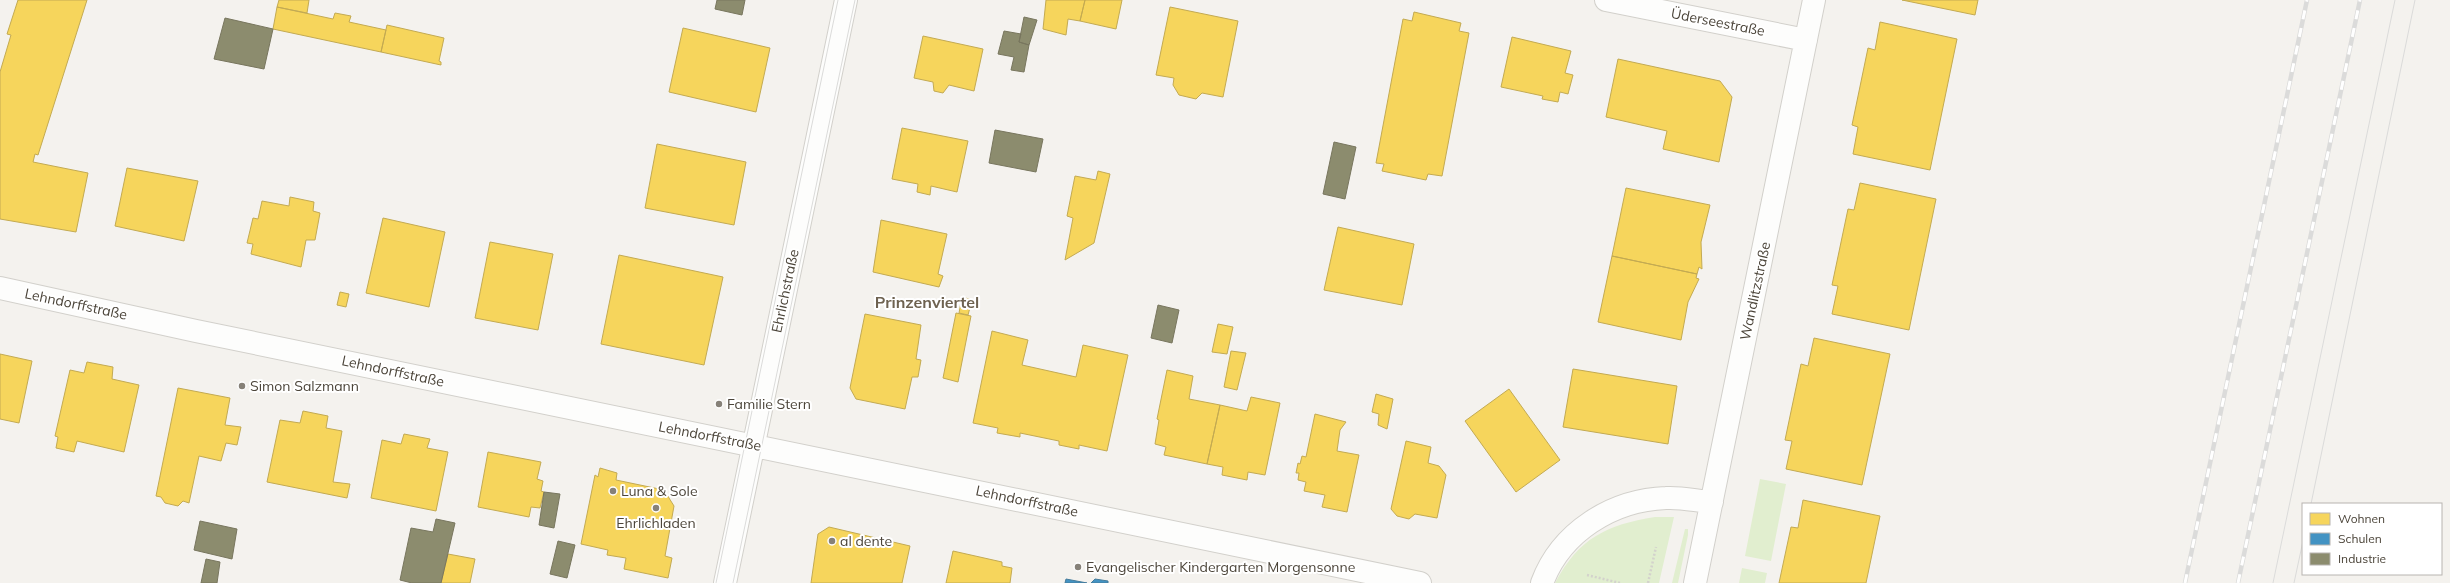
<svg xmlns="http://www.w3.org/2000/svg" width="2450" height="583" font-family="Mulish,sans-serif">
<rect width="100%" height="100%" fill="#f4f2ee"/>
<path fill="#e1eecf" d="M1760,479L1786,484L1771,561L1745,556Z
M1655,517H1674L1659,583H1555C1579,538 1606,525 1655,517Z
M1685,529H1688V535L1678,583H1672Z
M1742,568L1767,573L1765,583H1739Z"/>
<path fill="#f6d55c" stroke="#c3aa52" d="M18,0H87L38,155L35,154L33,162L88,173L76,232L0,219V72L11,35L7,34Z
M279,0H309L307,13L277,7Z
M1046,0H1085L1080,21L1068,19L1066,35L1043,29Z
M1085,0H1122L1116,29L1080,21Z
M1902,0H1978L1975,15Z
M277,7L333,19L335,13L351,16L349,22L386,30L381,52L273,29Z
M1170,7L1238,21L1223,97L1202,93L1196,99L1179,95L1173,85L1174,78L1156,75Z
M1414,12L1461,23L1459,31L1469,33L1442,176L1428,174L1426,180L1382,171L1384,164L1376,163L1403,19L1412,21Z
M1880,22L1957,39L1930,170L1853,154L1858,127L1852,125L1868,48L1875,50Z
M387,25L444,38L439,61L441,62V65L381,52Z
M683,28L770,48L756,112L669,92Z
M923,36L983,49L974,91L949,85L943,93L934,91L933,82L914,78Z
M1512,37L1571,51L1565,73L1573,75L1568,94L1560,92L1558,102L1542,99L1543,96L1501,87Z
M1618,59L1720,81L1732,97L1719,162L1663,149L1667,131L1606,117Z
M902,128L968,141L957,192L931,186L930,195L917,192L918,184L892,179Z
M657,144L746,162L734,225L645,208Z
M127,168L198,181L184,241L115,226Z
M1098,171L1110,174L1094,243L1065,260L1073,218L1067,216L1075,176L1096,180Z
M1860,183L1936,199L1909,330L1832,314L1838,286L1832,285L1848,209L1854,210Z
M1626,188L1710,205L1701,242L1702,269L1699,267L1697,274L1612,256Z
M290,197L314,202L313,211L320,213L315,240H306L301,267L251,254L253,244L247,243L253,218L258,219L262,201L289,206Z
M383,218L445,232L429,307L366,293Z
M881,220L947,234L938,274L943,276L939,287L873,272Z
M1338,227L1414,244L1402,305L1324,290Z
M490,242L553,254L538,330L475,318Z
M619,255L723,277L704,365L601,344Z
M1612,256L1697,274L1696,278L1699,279L1688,302L1681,340L1598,322Z
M340,292L349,294L346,307L337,305Z
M962,297L972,300L968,315L959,313Z
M956,313L971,316L958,382L943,378Z
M865,314L921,325L916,359L921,360L918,377H912L905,409L856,399L850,388Z
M1218,324L1233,327L1227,354L1212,352Z
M992,331L1028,340L1022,365L1076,377L1083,345L1128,355L1107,451L1079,445V449L1059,445V441L1020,433V437L997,433L998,428L973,423Z
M1814,338L1890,354L1862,485L1786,469L1792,441L1785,440L1801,364L1808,366Z
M1231,351L1246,353L1237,390L1224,387Z
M0,354L32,361L19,423L0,419Z
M87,362L113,367L112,379L139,385L124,452L77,441L74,452L56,448L58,437L55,436L70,370L84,373Z
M1573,369L1677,386L1668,444L1563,427Z
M1167,370L1193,376L1189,399L1220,405L1207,464L1164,455L1166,447L1155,444L1159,420L1157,419Z
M178,388L230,398L225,425L241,427L237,445L226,443L221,461L199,456L189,503L183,501L178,506L165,503L161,497L156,496Z
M1509,389L1560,460L1516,492L1465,421Z
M1376,394L1393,399L1387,429L1378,425L1379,414L1372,412Z
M1251,397L1280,403L1265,475L1248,472L1247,480L1222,475L1223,467L1207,464L1220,405L1247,411Z
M303,411L328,416L326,428L342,431L333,482L350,484L347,498L267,482L280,420L300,423Z
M1315,414L1346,422L1340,430L1337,451L1359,455L1347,512L1322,507L1325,495L1304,491L1306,482L1298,480L1299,473H1296L1298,463L1300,464L1302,456L1306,457Z
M404,434L430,439L427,448L448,452L436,511L371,498L382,440L401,444Z
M1406,441L1431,447L1428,463L1439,466L1446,475L1437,518L1415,514L1409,519L1397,516L1391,509Z
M488,452L541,462L537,479L543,481L541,491L544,492L540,508L531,507L529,517L478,507Z
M600,468L617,473L616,480L664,490L674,506L665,556L672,558L668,578L624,569L626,558L607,555L608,550L581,544L595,475L598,477Z
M1803,500L1880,516L1866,583H1779L1791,527L1798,528Z
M829,527L910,546L902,583H811L818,534Z
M953,551L1002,562V566L1012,568L1010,583H946Z
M448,554L475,559L470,583H441Z"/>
<path fill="#4393c3" stroke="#457b9a" d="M1066,579L1087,583H1065Z
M1095,579L1108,581V583H1091Z"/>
<path fill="#8c8c6e" stroke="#78765e" d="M717,0H745L742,15L715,9Z
M1024,17L1037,20L1029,45L1019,42Z
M225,18L273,29L264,69L214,59Z
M1004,31L1021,34L1019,42L1029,45L1024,72L1011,70L1014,57L998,54Z
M995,130L1043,139L1036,172L989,163Z
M1334,142L1356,147L1345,199L1323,194Z
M1158,305L1179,310L1172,343L1151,338Z
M544,492L560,494L554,528L539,525Z
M436,519L455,523L441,583H412L400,580L411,528L433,532Z
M200,521L237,529L232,559L194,550Z
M558,541L575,545L567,578L550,574Z
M206,559L220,562L217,583H201Z"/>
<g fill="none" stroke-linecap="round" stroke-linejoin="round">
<defs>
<path id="minor" d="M1606,0L1806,40
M0,288L196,331L1420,583
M725,583L846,0
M1542,583C1561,532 1612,500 1666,498C1681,497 1697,501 1712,502
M1695,583L1814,0"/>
</defs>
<use href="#minor" stroke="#d2d0cb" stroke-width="24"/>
<path stroke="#d3d2cc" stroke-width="2.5" stroke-dasharray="2 2" stroke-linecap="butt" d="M1587,575L1620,583
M1648,583L1656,547"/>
<use href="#minor" stroke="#fdfdfc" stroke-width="22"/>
<path stroke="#dbdbda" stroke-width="1" d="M2311,504L2415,0
M716,583L838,0
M733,583L855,0
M2273,583L2395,0
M2294,583L2303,541"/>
<defs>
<path id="rail" d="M2185,583L2307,0
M2238,583L2360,0"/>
</defs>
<use href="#rail" stroke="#dbdbda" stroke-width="4.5"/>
<use href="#rail" stroke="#fff" stroke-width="3" stroke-dasharray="9" stroke-linecap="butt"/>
</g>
<g fill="#868178" stroke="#fff" stroke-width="1.5">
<circle cx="242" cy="386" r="4"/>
<circle cx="719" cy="404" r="4"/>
<circle cx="613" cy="491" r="4"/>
<circle cx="656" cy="508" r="4"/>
<circle cx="832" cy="541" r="4"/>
<circle cx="1078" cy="567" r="4"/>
</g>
<g text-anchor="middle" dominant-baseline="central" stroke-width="4" stroke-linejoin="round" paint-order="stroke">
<g font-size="14" fill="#4b4439" stroke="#fff">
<text transform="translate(1718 22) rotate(11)">Üderseestraße</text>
<text transform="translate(785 291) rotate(-78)">Ehrlichstraße</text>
<text transform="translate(1755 291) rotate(-78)">Wandlitzstraße</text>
<text transform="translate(76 304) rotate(12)">Lehndorffstraße</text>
<text transform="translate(393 371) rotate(12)">Lehndorffstraße</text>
<text transform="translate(710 436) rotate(11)">Lehndorffstraße</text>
<text transform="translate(1027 501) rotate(12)">Lehndorffstraße</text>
</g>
<g font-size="14" fill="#4b4439" stroke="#fff" text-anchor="start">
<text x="250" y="386">Simon Salzmann</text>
<text x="727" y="404">Familie Stern</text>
<text x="621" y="491">Luna &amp; Sole</text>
<text x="656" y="523" text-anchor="middle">Ehrlichladen</text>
<text x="840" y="541">al dente</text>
<text x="1086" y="567">Evangelischer Kindergarten Morgensonne</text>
</g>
<g font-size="16" font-weight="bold" fill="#6e6250" stroke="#fff">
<text x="927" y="302">Prinzenviertel</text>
</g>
</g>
<rect x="2302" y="503" width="140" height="72" fill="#ffffff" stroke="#b7b4b0"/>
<rect x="2310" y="513" width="20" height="12" fill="#f6d55c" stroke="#b7b4b0"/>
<text x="2338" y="523" font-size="12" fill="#4b4439">Wohnen</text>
<rect x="2310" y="533" width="20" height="12" fill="#4393c3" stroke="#b7b4b0"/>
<text x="2338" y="543" font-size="12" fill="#4b4439">Schulen</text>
<rect x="2310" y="553" width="20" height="12" fill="#8c8c6e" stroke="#b7b4b0"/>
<text x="2338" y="563" font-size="12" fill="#4b4439">Industrie</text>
</svg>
